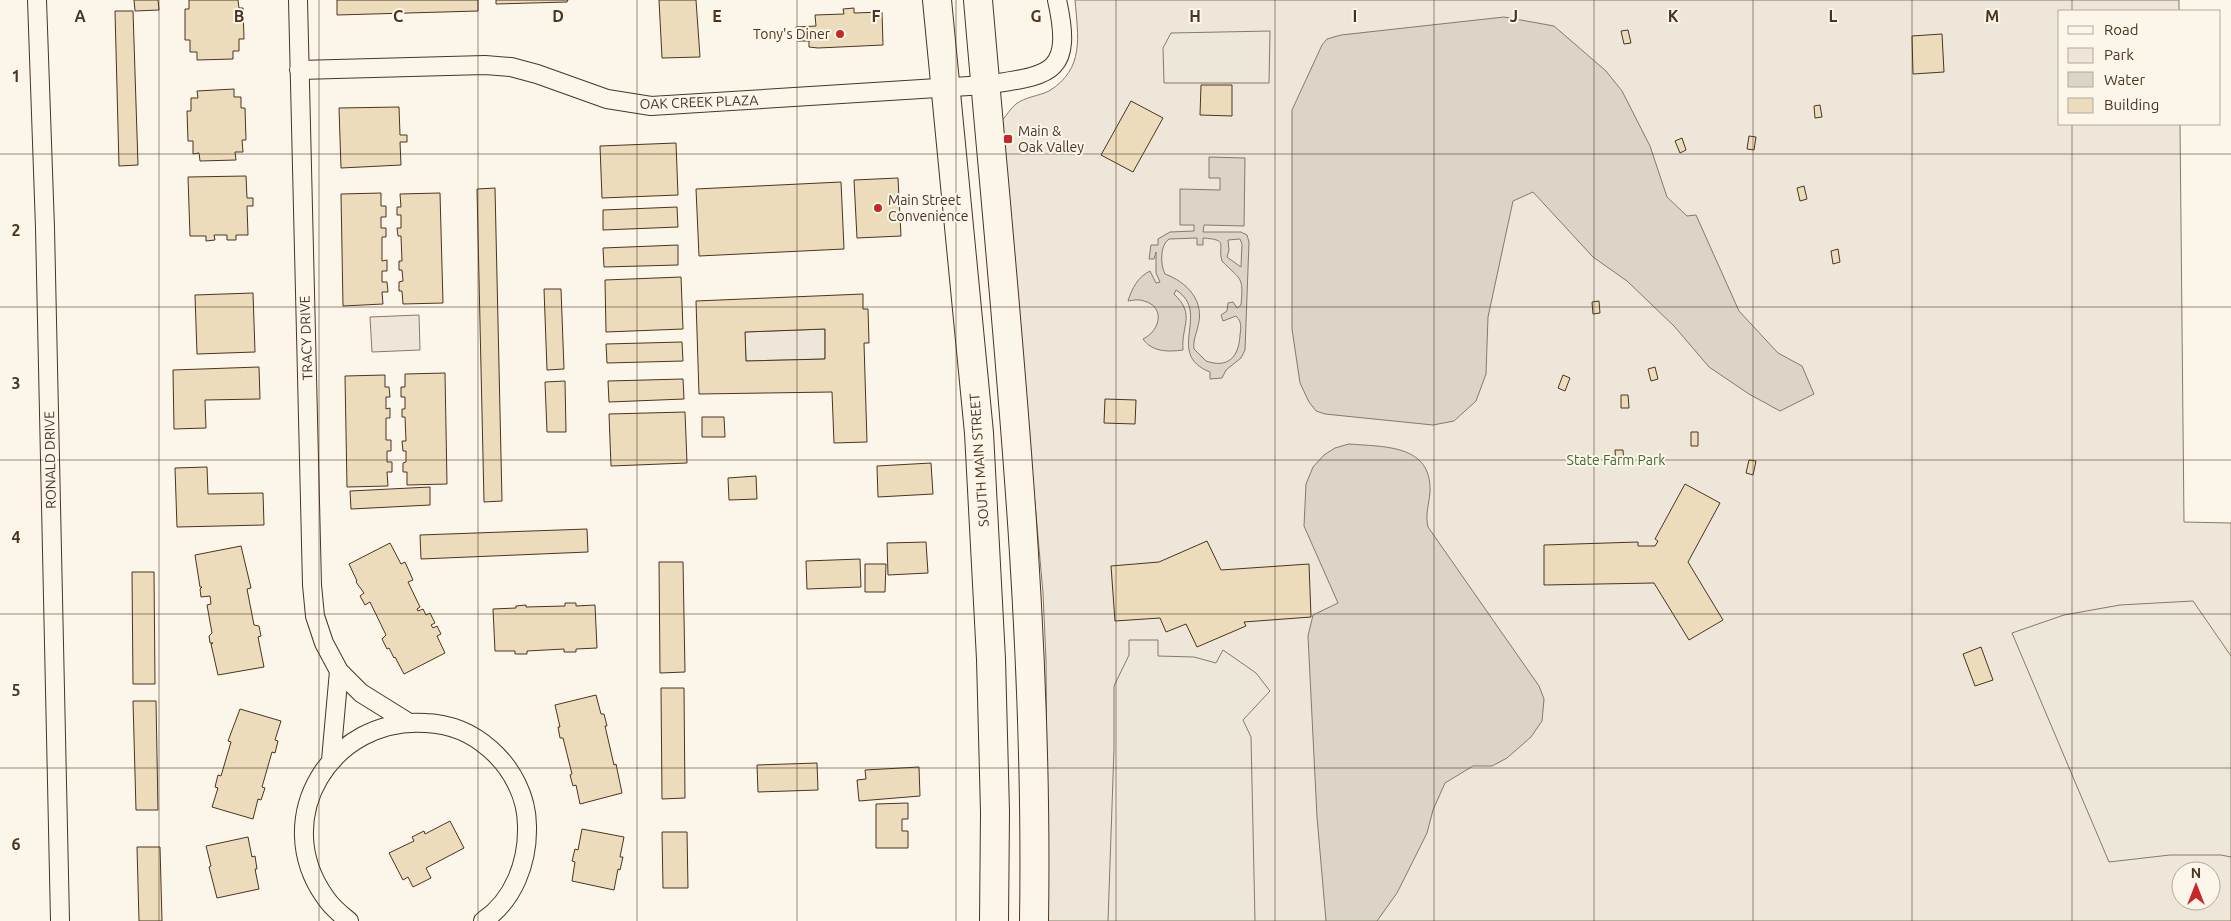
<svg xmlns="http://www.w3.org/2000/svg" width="2231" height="921" font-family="Ubuntu,sans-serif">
<rect width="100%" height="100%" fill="#fbf6e9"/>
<path fill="#ede6d9" stroke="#887966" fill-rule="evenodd" d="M1075,0H2179V11H2060V124H2180L2184,522L2231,523V921H1048L1046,661L1043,593L1001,122C1006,116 1011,108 1016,104C1025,97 1039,96 1049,91C1085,69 1078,36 1075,0ZM2181,871H2211V901H2181Z
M419,315L420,350L372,352L370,317Z
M825,329V359L746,361L745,332Z"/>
<path fill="#ede7d9" stroke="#887966" d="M1270,31L1269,83H1164L1163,48L1171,33Z
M2193,601L2231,656V857L2221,855H2170L2109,862L2012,633L2064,615L2120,605Z
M1129,640H1158V656L1194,657L1216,663L1223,650L1256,673L1270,691L1243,720L1251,737L1255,921H1108L1114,749V686L1129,655Z"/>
<path fill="#dcd4c6" stroke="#887966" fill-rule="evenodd" d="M1504,17L1554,26L1606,71L1622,91L1650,146L1667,197L1687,216L1696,215L1739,311L1778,353L1802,366L1814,394L1780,411L1749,394L1709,367L1674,326L1627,281L1593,257L1533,192L1513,201L1488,317L1486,374L1476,401L1454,421L1433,425L1325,414L1316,411L1309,402L1300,383L1292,329V110L1322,45L1327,39L1341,35Z
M1209,157L1245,158L1244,226L1204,225L1203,232H1241L1247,235L1249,242L1245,350L1241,358L1226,370L1222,378L1210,379V372C1164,354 1212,313 1176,290L1174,294C1196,315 1181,325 1183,350C1168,352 1152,352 1143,339C1160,331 1166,307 1144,301C1139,299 1133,300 1128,301C1132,288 1138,277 1150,271L1156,283L1160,282L1156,273V252L1154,259H1149L1151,245H1158V239L1170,232L1194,231V225H1180V189L1220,190V178H1209ZM1197,238V245H1203V238C1230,240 1217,244 1222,261C1240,280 1244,275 1241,305L1237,308L1233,302L1228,303L1227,311L1221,315L1223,321L1236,316C1242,322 1241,327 1240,335C1239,356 1229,369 1206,361L1194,349C1193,340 1196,335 1198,326C1205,301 1187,282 1165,274C1160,264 1160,245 1169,239ZM1240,239L1242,244L1241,267L1227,257L1229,250L1228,240Z
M1349,444C1384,447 1432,444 1430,492C1429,505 1425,514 1428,527L1539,686L1544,699L1542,721L1531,737L1507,758L1492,766H1473L1445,783L1433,810L1427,833L1397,893L1377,921H1326L1317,817L1308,636L1313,615L1338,603L1304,526L1306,484L1313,467L1324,455L1335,448Z"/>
<path fill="#ecdcbc" stroke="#4a3520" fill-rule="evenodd" d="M134,0H158L159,10L135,11Z
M189,0H238L239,8H243L244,39H239V51H233V59L197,60V52H190V40H185V9H189Z
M337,0H478V11L337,15Z
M496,0H568L567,2L496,4Z
M659,0H696L700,57L662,58Z
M854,8V13L882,12L883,45L818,48L809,47V41H797L796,27L816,26L815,15L844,14L843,9Z
M115,11H133L138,165L119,166Z
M1628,30L1631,43L1624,44L1621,31Z
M1942,34L1944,72L1913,74L1912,36Z
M1201,85H1232V116L1200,115Z
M234,89V97H241V108H245L246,140H242L243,152H235L236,160L200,161L199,153L193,154V141H188L187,111H191V98H198L197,91Z
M1131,101L1163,118L1133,172L1101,155Z
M1820,105L1822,117L1815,118L1814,106Z
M399,107L400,135H407V142H400L401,165L341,168L339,108Z
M1749,136L1756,137L1754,150L1747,149Z
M1682,138L1686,150L1680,153L1675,141Z
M676,143L678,195L602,198L600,146Z
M246,176L247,198H253V206H247L248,235H236V240H227V235H214L215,240L206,241V236H190L188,177Z
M898,178L901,236L857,238L854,180Z
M841,182L844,249L699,256L696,189Z
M1804,186L1807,199L1800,201L1797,188Z
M495,188L502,501L484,502L477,189Z
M381,193V206H386V217H381V228H386V237H382V261L387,260V271H382V282H387L388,292H382L383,304L343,306L341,194Z
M440,193L443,303L403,304L402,291H399V282L403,281L402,270H399V261H402L401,236H398L397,228H401V215H397V207H401L400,194Z
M677,207L678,227L603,230V210Z
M678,245V265L604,267L603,248Z
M1838,249L1840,262L1833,264L1831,251Z
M681,277L683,329L606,332L605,280Z
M544,289H561L564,369L547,370Z
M253,293L255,352L197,354L195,295Z
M863,294V309H868L869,343H864L867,442L834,443L832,392L699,394L696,301ZM825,329V359L746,361L745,332Z
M1599,301L1600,313L1593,314L1592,302Z
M682,342L683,361L607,363L606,344Z
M259,367L260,399L205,400L206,428L174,429L173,370Z
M1655,367L1658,379L1651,381L1648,369Z
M445,373L447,484L407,485V472H403V463L406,462V451H403L402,441H406L405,417H402V409H405V397H401V387H405V374Z
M385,375V387H389L390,397H386V409L390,408V418H386V440H391V451H387V462H392V472H387L388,486L347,487L345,376Z
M1563,375L1570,378L1565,391L1558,388Z
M683,379L684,399L609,402L608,381Z
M565,381L566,432H547L545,382Z
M1621,395H1628L1629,408H1621Z
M1105,399L1136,400L1135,424L1104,423Z
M685,412L687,463L611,466L609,414Z
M702,417H724L725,437H702Z
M1691,432H1698V446H1691Z
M1615,450H1623L1624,464H1616Z
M1749,460L1756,461L1753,475L1746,473Z
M931,463L933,494L878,497L877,466Z
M207,467L208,494L263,493L264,525L177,527L175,468Z
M756,476L757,499L729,500L728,478Z
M1685,484L1720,503L1688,562L1723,620L1689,640L1654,583L1544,585V545L1638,542V546H1655L1658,541L1655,539Z
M430,487V505L351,509L350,491Z
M587,529L588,552L421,559L420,535Z
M1207,541L1221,570L1309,564L1311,617L1244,622L1246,626L1197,647L1186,624L1166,632L1160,618L1115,621L1111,566L1159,562Z
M926,542L928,573L888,575L887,543Z
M390,543L401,564L405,562L413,580L408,582L420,607L417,609L418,611L423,609L426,615L430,613L435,623L431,625L433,628L437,626L441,634L437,636L445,653L404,674L395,657L394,658L389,648L387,649L382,639L386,635L370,602L365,605L360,596L364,593L356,582L357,581L349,564Z
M241,546L251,588L247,589L254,625L259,626L261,636L258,637L264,667L218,675L211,644L213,643H210L209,636L212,633L207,605L211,604L210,596L201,597L200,589L202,587H200L195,555Z
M860,559L861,587L807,589L806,561Z
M659,562H683L685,672L660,673Z
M865,564H886L885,592H865Z
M132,572H154L155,684H133Z
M565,603H576V606L595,605L597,648L576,649V652H564V649L527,651V654H515V651H495L493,609L516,608V606L526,605V607L565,606Z
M1981,647L1993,680L1975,686L1963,654Z
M661,688H684L685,798L662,799Z
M596,695L601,714H604L607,726H605L614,765L616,764L622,793L580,804L576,785L573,786L570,775L572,774L563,738H560L558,727H560L555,705Z
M133,701H156L158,810H136Z
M240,709L281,721L275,740L278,741L275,753L272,752L262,787L265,788L261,800L258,799L253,819L212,807L218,788L215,787L218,775L221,776L231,742L228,741Z
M817,763L818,790L758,792L757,765Z
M919,767L920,796L859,801L857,780L866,779L865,770Z
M908,803V819H902V831H908V848H876V804Z
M450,821L464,848L426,868L431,878L413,887L408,877L403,880L389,853L414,841L412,837L424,831L425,834Z
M582,829L624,837L620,857H623L620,870L618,869L614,890L572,881L575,862L572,861L575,849L578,850Z
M662,832H687L688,888H663Z
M248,837L252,857L255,856L257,869H255L259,889L217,898L209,867L211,866L206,846Z
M137,847H160L162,921H139Z"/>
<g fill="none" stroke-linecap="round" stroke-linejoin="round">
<defs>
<path id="street" d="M37,0L45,228L60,921
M298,0L312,585L315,616L324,643L339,671L361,693L406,721
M299,70L485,65L511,67L537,74L607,99L651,106L985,85C1049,75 1074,76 1057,0
M331,760L339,671
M349,921C340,914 331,906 325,897C269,818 332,716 426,723C450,724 472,733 490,749C512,768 527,797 527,826C528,862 514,900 483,921"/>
<path id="highway" d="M937,0L979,433L991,659L995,812L994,921
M978,0C1004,307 1039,613 1034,921"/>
</defs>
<use href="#street" stroke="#4a3520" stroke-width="20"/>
<use href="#highway" stroke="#4a3520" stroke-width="30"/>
<use href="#street" stroke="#fbf6e9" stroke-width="18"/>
<use href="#highway" stroke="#fbf6e9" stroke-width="28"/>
</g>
<path fill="none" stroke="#4a3520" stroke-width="1" stroke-opacity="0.55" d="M159,0V921M319,0V921M478,0V921M637,0V921M797,0V921M956,0V921M1116,0V921M1275,0V921M1434,0V921M1594,0V921M1753,0V921M1912,0V921M2072,0V11M2072,124V921M0,154H2231M0,307H2231M0,460H2231M0,614H2231M0,768H2231"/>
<g fill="#c62828" stroke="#fbf6e9" stroke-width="2">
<circle cx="840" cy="34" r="5"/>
<rect x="1003" y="134" width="10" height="10" rx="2.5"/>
<circle cx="878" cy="208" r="5"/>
</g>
<g text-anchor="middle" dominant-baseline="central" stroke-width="4" stroke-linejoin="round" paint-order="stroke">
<g font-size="14" fill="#4a3520" stroke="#fbf6e9" text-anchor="start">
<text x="830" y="34" text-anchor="end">Tony's Diner</text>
<text x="1018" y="131">Main &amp;<tspan x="1018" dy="16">Oak Valley</tspan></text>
<text x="888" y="200">Main Street<tspan x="888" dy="16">Convenience</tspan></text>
</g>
<g font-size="14" fill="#4a3520" stroke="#fbf6e9">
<text transform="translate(699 102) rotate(-2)">OAK CREEK PLAZA</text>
<text transform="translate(306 338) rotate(-92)">TRACY DRIVE</text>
<text transform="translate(50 460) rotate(-91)">RONALD DRIVE</text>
<text transform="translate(979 460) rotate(-94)">SOUTH MAIN STREET</text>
</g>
<g font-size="14" fill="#436837" stroke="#fbf6e9">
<text x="1616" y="460">State Farm Park</text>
</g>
</g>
<g font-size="16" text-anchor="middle" font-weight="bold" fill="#4a3520" stroke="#fbf6e9" stroke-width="4" stroke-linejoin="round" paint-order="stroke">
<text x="80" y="22">A</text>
<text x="239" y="22">B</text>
<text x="398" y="22">C</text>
<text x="558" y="22">D</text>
<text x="717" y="22">E</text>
<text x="876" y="22">F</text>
<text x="1036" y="22">G</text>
<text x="1195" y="22">H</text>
<text x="1355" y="22">I</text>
<text x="1514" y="22">J</text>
<text x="1673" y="22">K</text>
<text x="1833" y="22">L</text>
<text x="1992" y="22">M</text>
<text x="16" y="82">1</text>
<text x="16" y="236">2</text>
<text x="16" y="389">3</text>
<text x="16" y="543">4</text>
<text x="16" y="696">5</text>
<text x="16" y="850">6</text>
</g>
<rect x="2058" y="10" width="162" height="115" fill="#fbf6e9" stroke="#b4a999"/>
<rect x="2068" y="26" width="25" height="8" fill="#fbf6e9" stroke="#b4a999"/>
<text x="2104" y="35" font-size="15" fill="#4a3520">Road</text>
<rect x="2068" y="48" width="25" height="15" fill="#ede6d9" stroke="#b4a999"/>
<text x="2104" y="60" font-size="15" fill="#4a3520">Park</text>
<rect x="2068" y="72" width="25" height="15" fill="#dcd4c6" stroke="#b4a999"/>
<text x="2104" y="85" font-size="15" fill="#4a3520">Water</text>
<rect x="2068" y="98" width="25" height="15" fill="#ecdcbc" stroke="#b4a999"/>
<text x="2104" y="110" font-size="15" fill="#4a3520">Building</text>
<g transform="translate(2196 886)"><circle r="24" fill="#fbf6e9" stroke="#b4a999"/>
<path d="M0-4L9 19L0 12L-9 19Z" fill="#c62828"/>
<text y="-8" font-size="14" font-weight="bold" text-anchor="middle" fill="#4a3520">N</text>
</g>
</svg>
